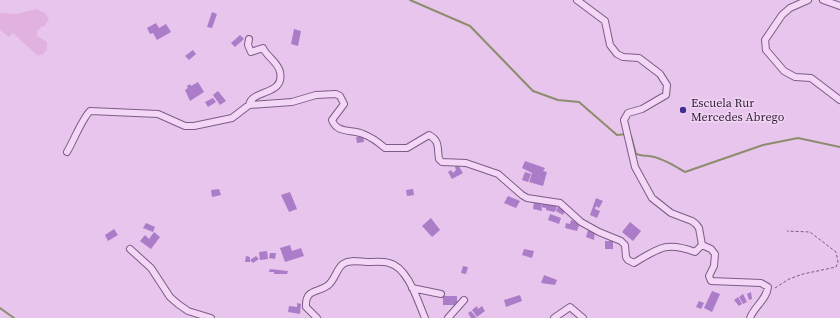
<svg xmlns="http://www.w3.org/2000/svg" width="840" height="318" font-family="'Source Serif 4',serif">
<rect width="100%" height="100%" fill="#e8c5ec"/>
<path fill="#e1b2df" d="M36,9L45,13L49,19L46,23L45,26L41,27L37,31V36L47,42V50L43,54L38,56L13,33L9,37L0,30V13L17,14Z"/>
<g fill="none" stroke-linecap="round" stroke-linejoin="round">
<path stroke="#8d8c6d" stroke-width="2" d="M410,0L470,26L533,91L558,100L579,102L617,135L627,134L631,136L636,154C642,156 644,156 649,156C661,157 675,166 685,172L763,145L798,138L840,147
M0,308L14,318"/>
</g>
<path fill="#ab7cc8" d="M212,12L217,14L212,28L207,27Z
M156,23L159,28L166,24L171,32L157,40L153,33L150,34L147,28Z
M294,29L301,31L298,46L291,44Z
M240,35L244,39L235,47L231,43Z
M193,50L196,54L189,60L185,56Z
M198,82L204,92L190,101L185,90L188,88L187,86L190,84L191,86Z
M218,91L226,101L220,105L213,95Z
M213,98L216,102L208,107L205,102Z
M363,136L364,142L357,143L356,137Z
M525,161L545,168L543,171L547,172L543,186L529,182L532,173L522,168Z
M458,165L463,173L452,179L448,172L451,170L453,173L456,170L455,167Z
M525,172L531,174L528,182L522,180Z
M219,189L221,195L212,197L211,190Z
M413,189L414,195L407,196L406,190Z
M290,192L297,209L289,212L281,195Z
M508,196L520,201L516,208L504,203Z
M596,198L603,201L599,208L596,206L595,209L600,211L597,218L590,215Z
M534,202L541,204L542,211L533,209Z
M542,204L557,205L556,210L554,212L546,210V208L541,207Z
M559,205L566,208L563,215L556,211Z
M550,214L561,218L559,224L548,220Z
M431,218L440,230L432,237L422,226Z
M571,220L580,223L577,231L565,228L566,223L570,224Z
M630,222L641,231L633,241L622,232Z
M146,223L155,227L153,232L143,228Z
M114,229L118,235L108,241L105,235Z
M588,230L595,231L594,240L586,237Z
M154,232L160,237L151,249L140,241L145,235L149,239Z
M605,241H613V249H605Z
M290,245L292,251L301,248L304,256L285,262L280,248Z
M524,249L534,251L532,258L522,255Z
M267,251L268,259L260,260L259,252Z
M270,253H276L275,259L269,258Z
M246,256L250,257V262H245Z
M256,256L259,259L253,263L250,260Z
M463,266L468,267L466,274L461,273Z
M270,269L288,271L287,274H274V272H269Z
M544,275L557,280L555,285L541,283Z
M712,291L720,294L712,312L704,308Z
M751,292L752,299L749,300L747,294Z
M743,294L747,302L743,304L739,297Z
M520,295L522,301L506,307L504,300Z
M443,296H457V305H443Z
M738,297L742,304L739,306L734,300Z
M699,301L704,303L701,309L696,307Z
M297,303L301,304L300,314L288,312L289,306L297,307Z
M477,306L478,309L482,306L485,311L477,317L472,310Z
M471,311L476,317L475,318H471L468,313Z"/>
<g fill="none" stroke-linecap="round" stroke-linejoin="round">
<defs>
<path id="minor" d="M577,0L605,21L610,45L617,54L623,57L639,58L660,74L667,85L666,95L642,109L628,113L624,120L635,167L652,198L671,213L692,221L696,224L699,228L702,245L711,249L715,254L714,266L709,276L711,281L761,283L768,287C767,299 754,307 750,318
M808,0L790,8L782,15L765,40L766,50L784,71L795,77L811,78L840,100
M823,0L840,6
M249,105C252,89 285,96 280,72C278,62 267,57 263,48L251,52L248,45L249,39
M67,152C74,140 82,119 90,111L158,114L185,126H194L232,118L249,105L292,102L316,95L336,94L340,96L344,104L332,120C337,134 352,129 363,134C372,137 378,142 385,148H407L429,135C440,141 437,147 439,159L442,162L466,163L498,174L522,195L527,198L560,203L581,222L599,232L621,241L625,245L626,257L628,260L634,263C659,248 666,241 695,252L702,245
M130,249L151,268L170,297L178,304L188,311L211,318
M412,288L441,294
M317,318L306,307C305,289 317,293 327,286C335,281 336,269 343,264C350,259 360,262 367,262C374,262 382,261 389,263C408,267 418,302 425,318
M448,318L464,300
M554,318L570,307L583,318"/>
</defs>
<use href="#minor" stroke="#7b5c86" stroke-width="8"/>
<path stroke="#7b5c86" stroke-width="1" stroke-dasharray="3 2" stroke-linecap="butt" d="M775,288L789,279L803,274L836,267L838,262L836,252L810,232L787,231"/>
<use href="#minor" stroke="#f4d7f7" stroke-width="6"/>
</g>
<circle fill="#422f91" stroke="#f1d4f4" stroke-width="1.5" cx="683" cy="110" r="4"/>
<g text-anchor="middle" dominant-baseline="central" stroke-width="3" stroke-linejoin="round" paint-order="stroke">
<g font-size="12" fill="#2f1f36" stroke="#f1d4f4" text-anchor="start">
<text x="691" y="103">Escuela Rur<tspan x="691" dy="14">Mercedes Abrego</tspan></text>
</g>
</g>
</svg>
